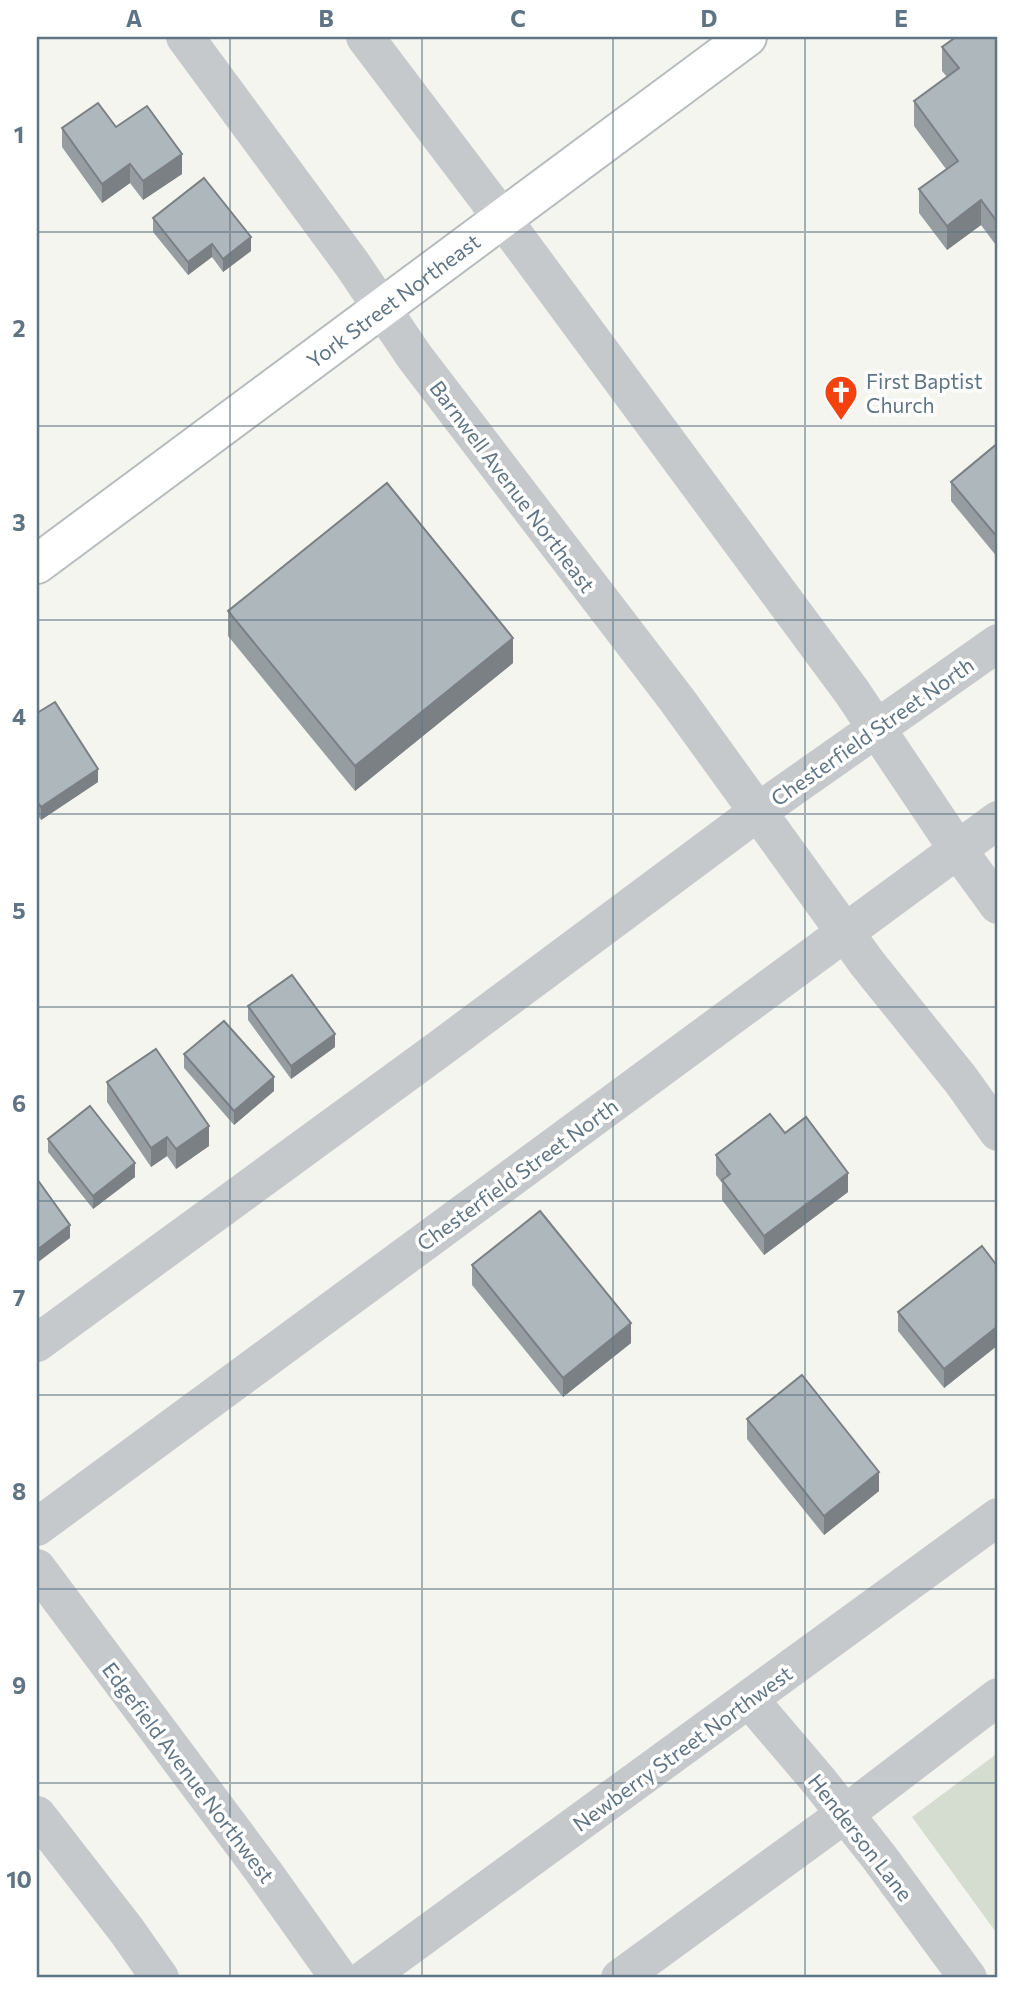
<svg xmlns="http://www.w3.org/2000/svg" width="1035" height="2015" font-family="Commissioner,sans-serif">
<rect width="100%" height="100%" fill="#f5f5f0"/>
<path fill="#d5ddd0" d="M995,1755L998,1759V1935L912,1817Z"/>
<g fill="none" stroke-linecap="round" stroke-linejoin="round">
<defs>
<g id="primary">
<path id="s1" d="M37,564L747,37"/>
</g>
</defs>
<use href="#primary" stroke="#b8bcbf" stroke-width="42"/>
<path stroke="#c6c9cc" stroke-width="38" d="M185,37L352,264L414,356L677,700L867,963L961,1080L998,1132
M365,37L502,218L852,692L958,850L998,905
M37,1343L442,1047L759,811L998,643
M37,1527L998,820
M37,1568L263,1871L339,1978
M749,1699L818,1780L879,1857L968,1978
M37,1815L127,1931L160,1978
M366,1978L998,1517
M620,1978L845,1814L998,1697"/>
<use href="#primary" stroke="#fff" stroke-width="38"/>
</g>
<path fill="#969da1" d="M998,37V248L981,225L947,250L919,213V189L946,169L914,126V101L947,77L942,71V47Z
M116,127L182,174L143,200L130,183L102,203L62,147V128Z
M153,218L251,251L223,272L212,257L188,275L153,232Z
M998,443V558L951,501V482Z
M228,611L513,663L355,791L228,636Z
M37,713L98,782L41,820L37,814Z
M248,1006L335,1047L291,1079L248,1020Z
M184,1054L274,1091L234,1125L184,1068Z
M107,1082L209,1146L176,1169L167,1156L151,1167L107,1102Z
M785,1133L848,1192L764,1255L722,1200V1183L716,1175V1155Z
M48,1139L135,1177L93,1209L48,1152Z
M472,1265L631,1343L563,1397L472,1285Z
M998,1267V1345L944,1388L898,1331V1312Z
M747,1419L879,1491L824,1535L747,1439Z"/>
<path fill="#7a8083" d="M182,154V174L143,200V181Z
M130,164V183L102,203V184Z
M981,200V225L947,250V226Z
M251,237V251L223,272V259Z
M212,244V257L188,275V262Z
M513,638V663L355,791V766Z
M98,769V782L41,820V807Z
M335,1034V1047L291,1079V1066Z
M274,1077V1091L234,1125V1111Z
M209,1126V1146L176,1169V1149Z
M167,1137V1156L151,1167V1148Z
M135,1163V1177L93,1209V1196Z
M848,1173V1192L764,1255V1236Z
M70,1225V1238L37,1263V1250Z
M631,1323V1343L563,1397V1378Z
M998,1326V1345L944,1388V1369Z
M879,1472V1491L824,1535V1516Z"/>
<path fill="#aeb7bb" stroke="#7a8083" stroke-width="2" d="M956,37H998V223L981,200L947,226L919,189L958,161L914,101L959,68L942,47Z
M98,103L116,127L147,106L182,154L143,181L130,164L102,184L62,128Z
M204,178L251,237L223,259L212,244L188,262L153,218Z
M998,443V538L951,482Z
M387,483L513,638L355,766L228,611Z
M55,702L98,769L41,807L37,801V713Z
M292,975L335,1034L291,1066L248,1006Z
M224,1021L274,1077L234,1111L184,1054Z
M156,1049L209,1126L176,1149L167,1137L151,1148L107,1082Z
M90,1106L135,1163L93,1196L48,1139Z
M770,1114L785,1133L806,1117L848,1173L764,1236L722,1180L730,1174L716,1155Z
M37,1179L70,1225L37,1250Z
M540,1211L631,1323L563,1378L472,1265Z
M982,1246L998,1267V1326L944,1369L898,1312Z
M802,1375L879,1472L824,1516L747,1419Z"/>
<path fill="none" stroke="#607584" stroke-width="2" stroke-opacity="0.55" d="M230,37V1978M422,37V1978M613,37V1978M805,37V1978M37,232H998M37,426H998M37,620H998M37,814H998M37,1007H998M37,1201H998M37,1395H998M37,1589H998M37,1783H998"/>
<defs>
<symbol id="church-pin" viewBox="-11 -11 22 30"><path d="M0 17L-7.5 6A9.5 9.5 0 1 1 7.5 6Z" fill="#f6410f" stroke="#fff"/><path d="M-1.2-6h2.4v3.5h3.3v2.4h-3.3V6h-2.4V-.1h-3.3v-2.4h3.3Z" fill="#fff"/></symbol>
</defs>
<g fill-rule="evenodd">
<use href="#church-pin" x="822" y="373" width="38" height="52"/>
</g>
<g text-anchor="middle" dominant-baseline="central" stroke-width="7" stroke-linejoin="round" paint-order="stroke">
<g font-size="21" fill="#607584" stroke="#fff">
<text stroke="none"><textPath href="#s1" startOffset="443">York Street Northeast</textPath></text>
<text transform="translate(513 486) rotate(53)">Barnwell Avenue Northeast</text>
<text transform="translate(872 731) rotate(-35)">Chesterfield Street North</text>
<text transform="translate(517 1174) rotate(-36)">Chesterfield Street North</text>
<text transform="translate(682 1748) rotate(-36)">Newberry Street Northwest</text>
<text transform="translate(189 1772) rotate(53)">Edgefield Avenue Northwest</text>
<text transform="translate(861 1837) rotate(52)">Henderson Lane</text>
</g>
<g font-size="21" fill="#607584" stroke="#fff" text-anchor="start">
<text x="866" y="380">First Baptist<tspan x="866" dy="24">Church</tspan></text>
</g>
</g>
<rect width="1035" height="2015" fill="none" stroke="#ffffff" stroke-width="77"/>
<rect x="38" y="38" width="958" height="1938" fill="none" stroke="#607584" stroke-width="2.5"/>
<g font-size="23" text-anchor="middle" font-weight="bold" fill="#607584">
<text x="134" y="27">A</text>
<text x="326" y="27">B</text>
<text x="518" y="27">C</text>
<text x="709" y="27">D</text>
<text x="901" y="27">E</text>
<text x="19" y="143">1</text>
<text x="19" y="337">2</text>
<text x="19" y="531">3</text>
<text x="19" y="725">4</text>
<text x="19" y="919">5</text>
<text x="19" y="1112">6</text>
<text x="19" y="1306">7</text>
<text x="19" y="1500">8</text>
<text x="19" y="1694">9</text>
<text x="19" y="1888">10</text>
</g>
</svg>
